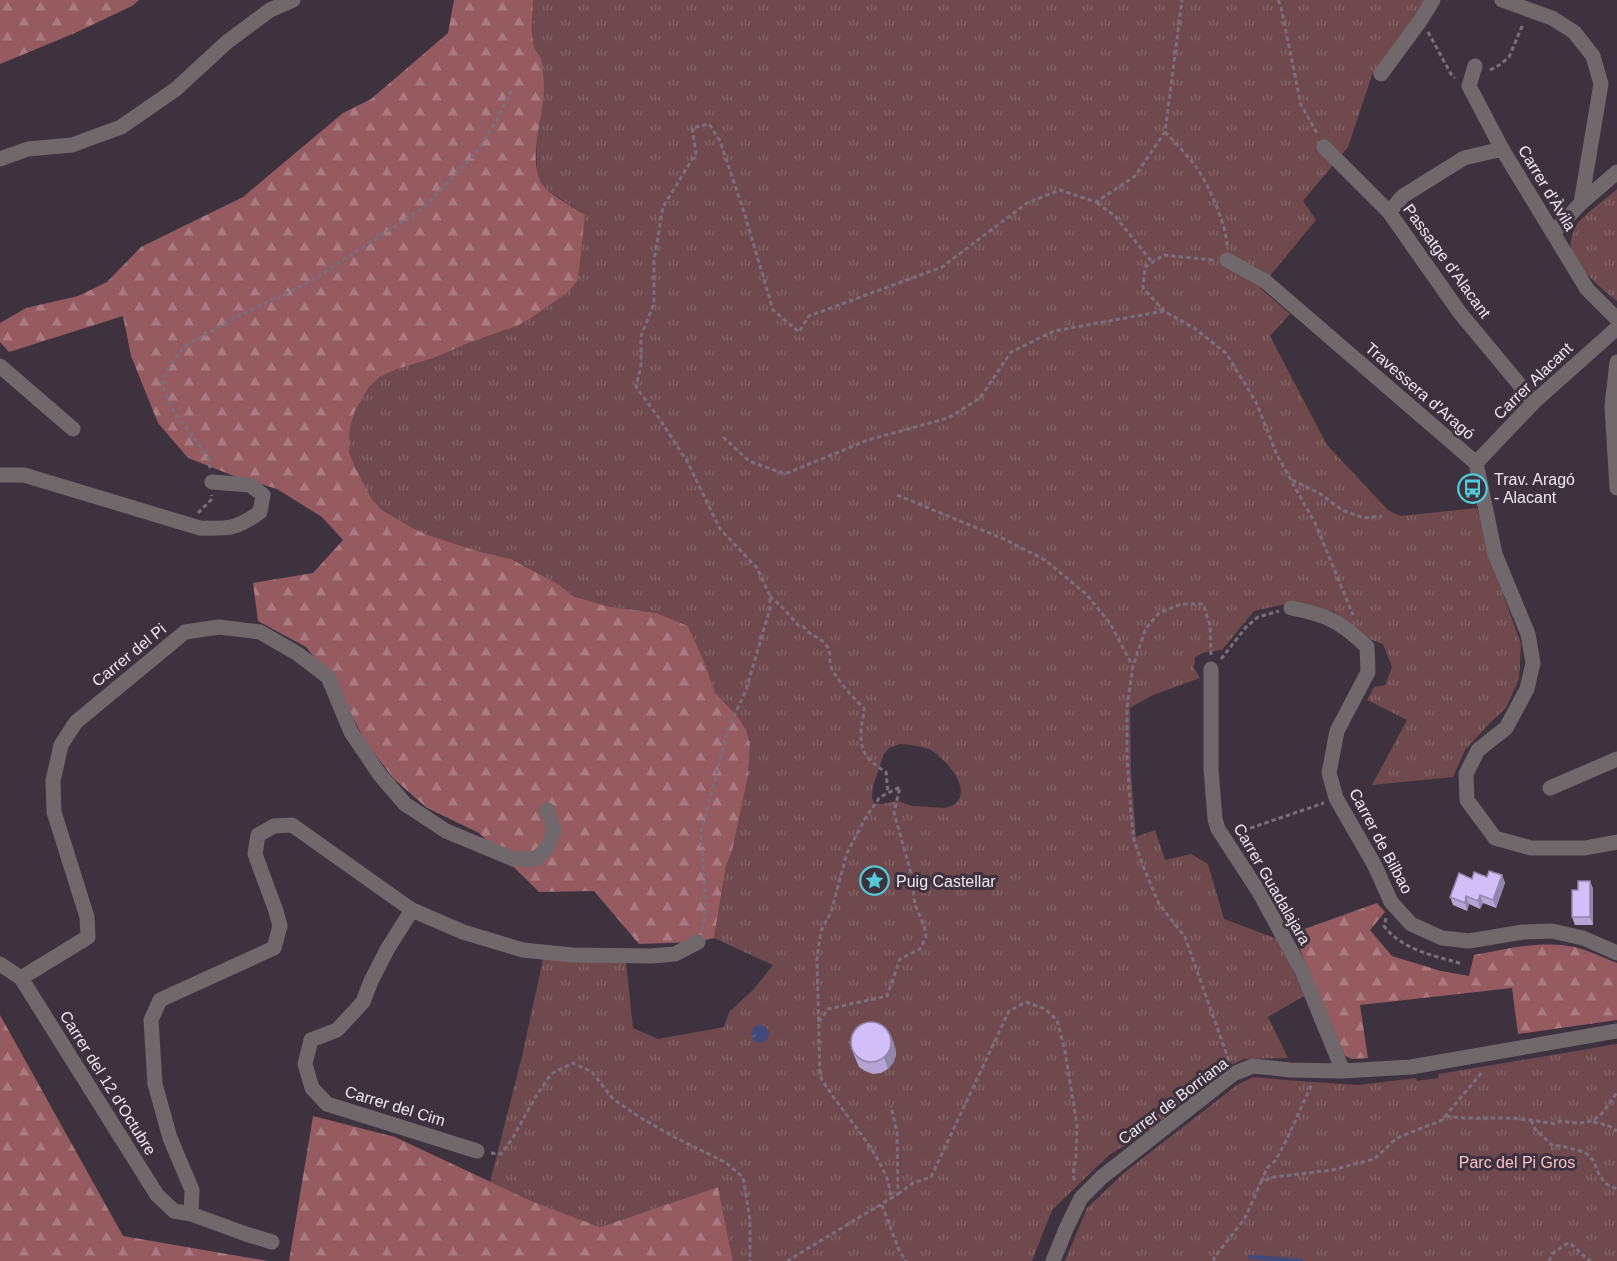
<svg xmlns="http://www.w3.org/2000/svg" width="1617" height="1261" font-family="Helvetica,sans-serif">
<defs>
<pattern id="grass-tufts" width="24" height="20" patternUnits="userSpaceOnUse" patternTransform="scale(1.5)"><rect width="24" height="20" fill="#6f494d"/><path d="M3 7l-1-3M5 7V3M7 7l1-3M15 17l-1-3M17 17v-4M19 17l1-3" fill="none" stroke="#846367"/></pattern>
<pattern id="forest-firs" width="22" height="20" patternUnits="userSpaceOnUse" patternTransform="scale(1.5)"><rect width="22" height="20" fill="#965a61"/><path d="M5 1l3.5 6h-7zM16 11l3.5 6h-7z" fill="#aa7a80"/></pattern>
<pattern id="water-ripples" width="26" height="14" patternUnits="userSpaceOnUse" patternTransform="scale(1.5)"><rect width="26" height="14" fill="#434a79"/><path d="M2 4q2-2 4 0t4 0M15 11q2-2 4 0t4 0" fill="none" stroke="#5e648c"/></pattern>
</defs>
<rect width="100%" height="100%" fill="#3e323f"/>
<path fill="url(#grass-tufts)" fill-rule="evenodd" d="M533,0H1426L1372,75L1348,147L1303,201L1316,220L1260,288L1290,314L1270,336L1327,445L1388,510L1400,516L1477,508L1487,549L1521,644L1519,679L1506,708L1491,722L1465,750L1453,777L1372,785L1407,720L1367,700L1374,687L1385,685L1392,667L1383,644L1369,639L1334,612L1291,603L1254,611L1222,650L1205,652L1195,657L1194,668L1200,678L1153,695L1130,708L1131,773L1136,837L1155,830L1165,860L1191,854L1208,864L1224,919L1280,940L1304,996L1268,1017L1288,1058L1244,1059L1217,1072L1150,1130L1109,1155L1052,1210L1032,1261H733L718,1187L600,1227L529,1200L490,1182L522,1056L543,959L626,963L633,1028L658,1039L724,1027L729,1012L753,990L773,965L714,938L726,866L732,851L748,777L750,745L738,717L715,692L704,661L688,626L656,613L606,606L573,596L558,584L511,559L477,551L428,535L411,527L382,510L372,499L356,469L349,452V433L354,413L369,387L380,377L397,369L434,358L471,342L517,326L530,319L567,292L585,215L541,186L537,171L536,140L538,122L543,105L544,73L540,58L533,45ZM900,744C906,744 927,747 932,751C949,761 980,800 945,808L912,806L898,801L881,804L874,803L872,799L873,786L884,754L889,748Z
M1617,189V301C1604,291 1578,268 1572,254C1568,246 1573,229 1578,223C1588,211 1605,200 1617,189Z
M1617,1044V1261H1065L1087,1208L1125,1172L1237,1085L1253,1077L1285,1080L1358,1085L1416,1078L1417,1081L1438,1078L1439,1074Z"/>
<path fill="url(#forest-firs)" d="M0,0H139L132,6L75,33L0,64Z
M454,0H533C533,11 531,37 534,46C535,51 539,54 541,59C544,69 544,80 544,91C543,120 528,153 541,183C544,191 576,209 585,215L578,280L568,292L530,319L517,326L471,342L434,358L397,369L380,377L369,387L354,413L349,433V452L356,469L372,499L382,510L411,527L428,535L477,551L511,559L558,584L573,596L606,606L656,613L688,626L704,661L715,692L738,717L746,730L750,745L748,777L732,851L726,866L714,938L698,942L639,944L594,891L539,892L479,833L427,808L394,779L365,741L337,686L306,647L258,621L253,583L313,573L343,540L322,517L277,489L234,476L188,458L158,423L131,356L123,316L9,352L0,342V323L26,308L78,296L107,282L141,247L243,197L343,113L371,99L448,33Z
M1377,903L1385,912L1370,930L1392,956L1441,971L1469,976L1474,955C1506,949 1536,941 1568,946C1585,948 1601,957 1617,963V1020L1518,1034L1512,988L1360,1005L1368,1058L1352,1059L1345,1056L1293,933Z
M0,1015L123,1236L268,1261H0Z
M313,1116L395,1137L529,1200L600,1227L718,1187L733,1261H289Z"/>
<path fill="url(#water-ripples)" d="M751 1034a9 9 0 1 1 18 0a9 9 0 1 1-18 0Z"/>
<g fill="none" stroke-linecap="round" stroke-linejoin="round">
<path stroke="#434a79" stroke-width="4.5" d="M1250,1257L1301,1261"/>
<path stroke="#7a6f7a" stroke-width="3" stroke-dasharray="4.5 3" stroke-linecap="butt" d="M1278,0L1281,7L1301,105L1318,135
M1428,32L1451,74L1455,78
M1490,70L1501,64L1509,57L1523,24
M1165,132C1176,143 1187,155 1196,167C1208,183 1227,226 1227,246
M1097,203L1115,216L1152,262
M1213,260L1164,255L1145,267L1143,288L1164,311L1194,328L1226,353L1256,402L1277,455L1316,525L1353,615
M723,437L749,461L785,474L868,440L948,418L980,398L1011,352L1054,331L1164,311
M210,468L209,459L172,409L162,385L170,365L185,346L239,316L311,281L423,208L475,154L494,125L512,89
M1292,480L1319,493L1342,510L1364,518L1382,516
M897,495L1006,540L1045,560L1086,594L1110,623L1132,665
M198,513L211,500L212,495
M770,596L783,608L798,625L803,626C810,637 823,637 828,648C831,653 829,661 831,667C836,679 854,699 864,708C864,717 861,724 861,733C860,754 870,762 886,772L888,793
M1211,655L1210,625L1203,604H1181L1159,613L1146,628L1133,666L1127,707V756L1131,815L1134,840L1143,866L1159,904L1185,937L1229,1061
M1221,659L1247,626L1258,617L1279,611
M1236,833L1324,803
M1386,918L1384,926C1402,950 1435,956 1463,964
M702,929L705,919V892L701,833L728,729L746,690L770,608V596L757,568L720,529L688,463L659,418L636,387L641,365V336L654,304V261L663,207L696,153L692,128L709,124L720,141L744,212L773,310L799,332L809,316L942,267L1027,203L1060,190L1096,202L1135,176L1165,132L1182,0
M819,1022L828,1009L887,996L900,959L920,949L926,937L924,925L915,905L911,873L894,813L900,787L880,797L866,817L847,853L831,912L821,931L817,959L820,1076C840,1111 870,1139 886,1176C889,1183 890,1191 891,1199
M1446,1116C1465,1119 1483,1118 1503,1118C1520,1118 1538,1121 1555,1124L1560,1121C1595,1126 1598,1121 1617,1092
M1531,1120L1535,1129L1553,1146C1564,1145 1567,1148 1577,1150C1601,1156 1592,1173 1608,1185C1611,1187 1614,1188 1617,1189
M1593,1122C1602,1124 1610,1125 1617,1131
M491,1153L501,1154L512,1139L535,1098L551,1074L573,1063L592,1072L613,1099L641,1118L674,1137L725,1162L743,1177L750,1220V1261
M1261,1182L1267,1168L1275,1161L1286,1141L1312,1084
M898,1194L913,1183L931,1177L1009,1011L1026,1002L1045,1009L1057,1020L1065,1051L1077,1125L1076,1156L1073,1175L1075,1183
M882,1205L899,1250L906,1261
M787,1261L898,1194L897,1133L891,1106
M1214,1261V1258L1245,1218L1261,1182L1274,1177L1332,1170L1374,1159L1397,1138L1442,1120L1483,1071
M1549,1261L1552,1254L1568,1243C1578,1247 1581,1256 1591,1261"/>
<path stroke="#71686c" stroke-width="15" d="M1502,0L1552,18L1574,32L1593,56L1601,84L1581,203
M1475,66L1469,86L1502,149L1587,289L1617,319
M1381,74L1420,21L1433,0
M1324,147L1389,212L1460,313L1534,402
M0,159L28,149L72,145L121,127L176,89L227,42L270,10L293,0
M1389,212L1403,196L1464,158L1502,149
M1553,233L1581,203L1617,172
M1227,260L1265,281L1476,463L1495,554L1528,634L1533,663L1527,689L1506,728L1478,750L1466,774L1467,800L1495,838L1531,848H1585L1617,842
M1617,362L1612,406L1617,488
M0,366L73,429
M1476,463L1534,402L1617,328
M0,475H24L200,528C228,529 237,529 260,512L263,495L250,485L212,482
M1291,608C1327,615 1340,621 1367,647L1368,672L1337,731L1329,773L1336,798L1375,866L1391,902L1411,924L1442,938L1469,941L1523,932L1552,931L1583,938L1617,953
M1211,669V769L1215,819L1218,829L1259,892L1302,971L1343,1071
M1550,788L1617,759
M412,910L388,948L371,981L363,1002L337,1030L311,1040L305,1064L312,1088L327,1104L477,1151
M0,964L21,978L157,1195L174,1211L191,1214L246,1234L272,1242
M21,978L88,937L87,917L54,812L53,781L61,745L76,722L185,632L219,627L260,632L298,654L328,677L351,732L380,775L405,804L446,831L513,859H536L547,848L554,831L547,810
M191,1214L192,1190L170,1138L155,1084L151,1020L160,1000L274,948L280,926L276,911L255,854L258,835L274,826L292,825L412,910L463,932L523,950L572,955L651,956L675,954L698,942
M1053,1261L1066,1229L1081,1198L1102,1177L1233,1074L1253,1066L1291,1070L1343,1071L1411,1067L1617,1031"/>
</g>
<path fill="#b5a4d4" d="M1502,875L1505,883L1496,908L1483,903L1480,909L1469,904L1467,911L1453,905L1450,897L1472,879Z
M1590,881L1593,889V925H1575L1572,917L1578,890Z
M895,1047L896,1055L893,1063L888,1069L881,1073L873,1074L865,1071L859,1067L851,1048Z"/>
<path fill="#9386ad" d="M1502,875L1505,883L1496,908L1493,900Z
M1590,881L1593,889V925L1590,917Z
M1480,895L1483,903L1480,909L1478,901Z
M1466,896L1469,904L1467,911L1465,903Z
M891,1035L895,1047L896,1055L893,1063L888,1069L884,1058Z"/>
<path fill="#d2bff7" stroke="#9386ad" stroke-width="1.5" d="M1489,871L1502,875L1493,900L1480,895L1478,901L1466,896L1465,903L1450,897L1459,873L1472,879L1474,872L1487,877Z
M1578,881H1590V917H1572V890H1578Z
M851 1042a20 20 0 1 1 40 0a20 20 0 1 1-40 0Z"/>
<defs>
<symbol id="bus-ring" viewBox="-11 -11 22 22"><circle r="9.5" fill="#3e323f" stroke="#52cbd7" stroke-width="1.5"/><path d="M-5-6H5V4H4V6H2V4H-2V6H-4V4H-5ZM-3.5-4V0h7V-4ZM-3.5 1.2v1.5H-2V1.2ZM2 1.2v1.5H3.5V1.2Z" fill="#52cbd7"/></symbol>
<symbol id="sight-ring" viewBox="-11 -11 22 22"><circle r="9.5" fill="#3e323f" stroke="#52cbd7" stroke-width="1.5"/><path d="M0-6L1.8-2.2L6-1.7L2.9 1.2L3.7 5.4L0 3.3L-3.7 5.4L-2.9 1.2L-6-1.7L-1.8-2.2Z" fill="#52cbd7"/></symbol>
</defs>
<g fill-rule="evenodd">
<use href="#bus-ring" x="1456" y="472" width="33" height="33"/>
<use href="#sight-ring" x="858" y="864" width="33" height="33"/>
</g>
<g text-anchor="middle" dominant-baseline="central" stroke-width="6" stroke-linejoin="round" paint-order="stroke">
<g font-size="16" fill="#eee6ee" stroke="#3e323f">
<text transform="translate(1547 188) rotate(59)">Carrer d'Àvila</text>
<text transform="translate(1447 261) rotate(54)">Passatge d'Alacant</text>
<text transform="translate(1533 381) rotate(-44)">Carrer Alacant</text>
<text transform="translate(1420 391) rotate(41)">Travessera d'Aragó</text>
<text transform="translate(129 655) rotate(-39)">Carrer del Pi</text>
<text transform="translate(1381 841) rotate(62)">Carrer de Bilbao</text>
<text transform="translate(1272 884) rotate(60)">Carrer Guadalajara</text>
<text transform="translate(108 1083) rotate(58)">Carrer del 12 d'Octubre</text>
<text transform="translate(1173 1101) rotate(-37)">Carrer de Borriana</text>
<text transform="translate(395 1106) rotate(17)">Carrer del Cim</text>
</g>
<g font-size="16" fill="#eee6ee" stroke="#3e323f" text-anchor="start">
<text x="1494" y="479">Trav. Aragó<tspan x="1494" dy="18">- Alacant</tspan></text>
<text x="896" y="881">Puig Castellar</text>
</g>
<g font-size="16" fill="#f9c0c6" stroke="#3e323f">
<text x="1517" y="1162">Parc del Pi Gros</text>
</g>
</g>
</svg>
